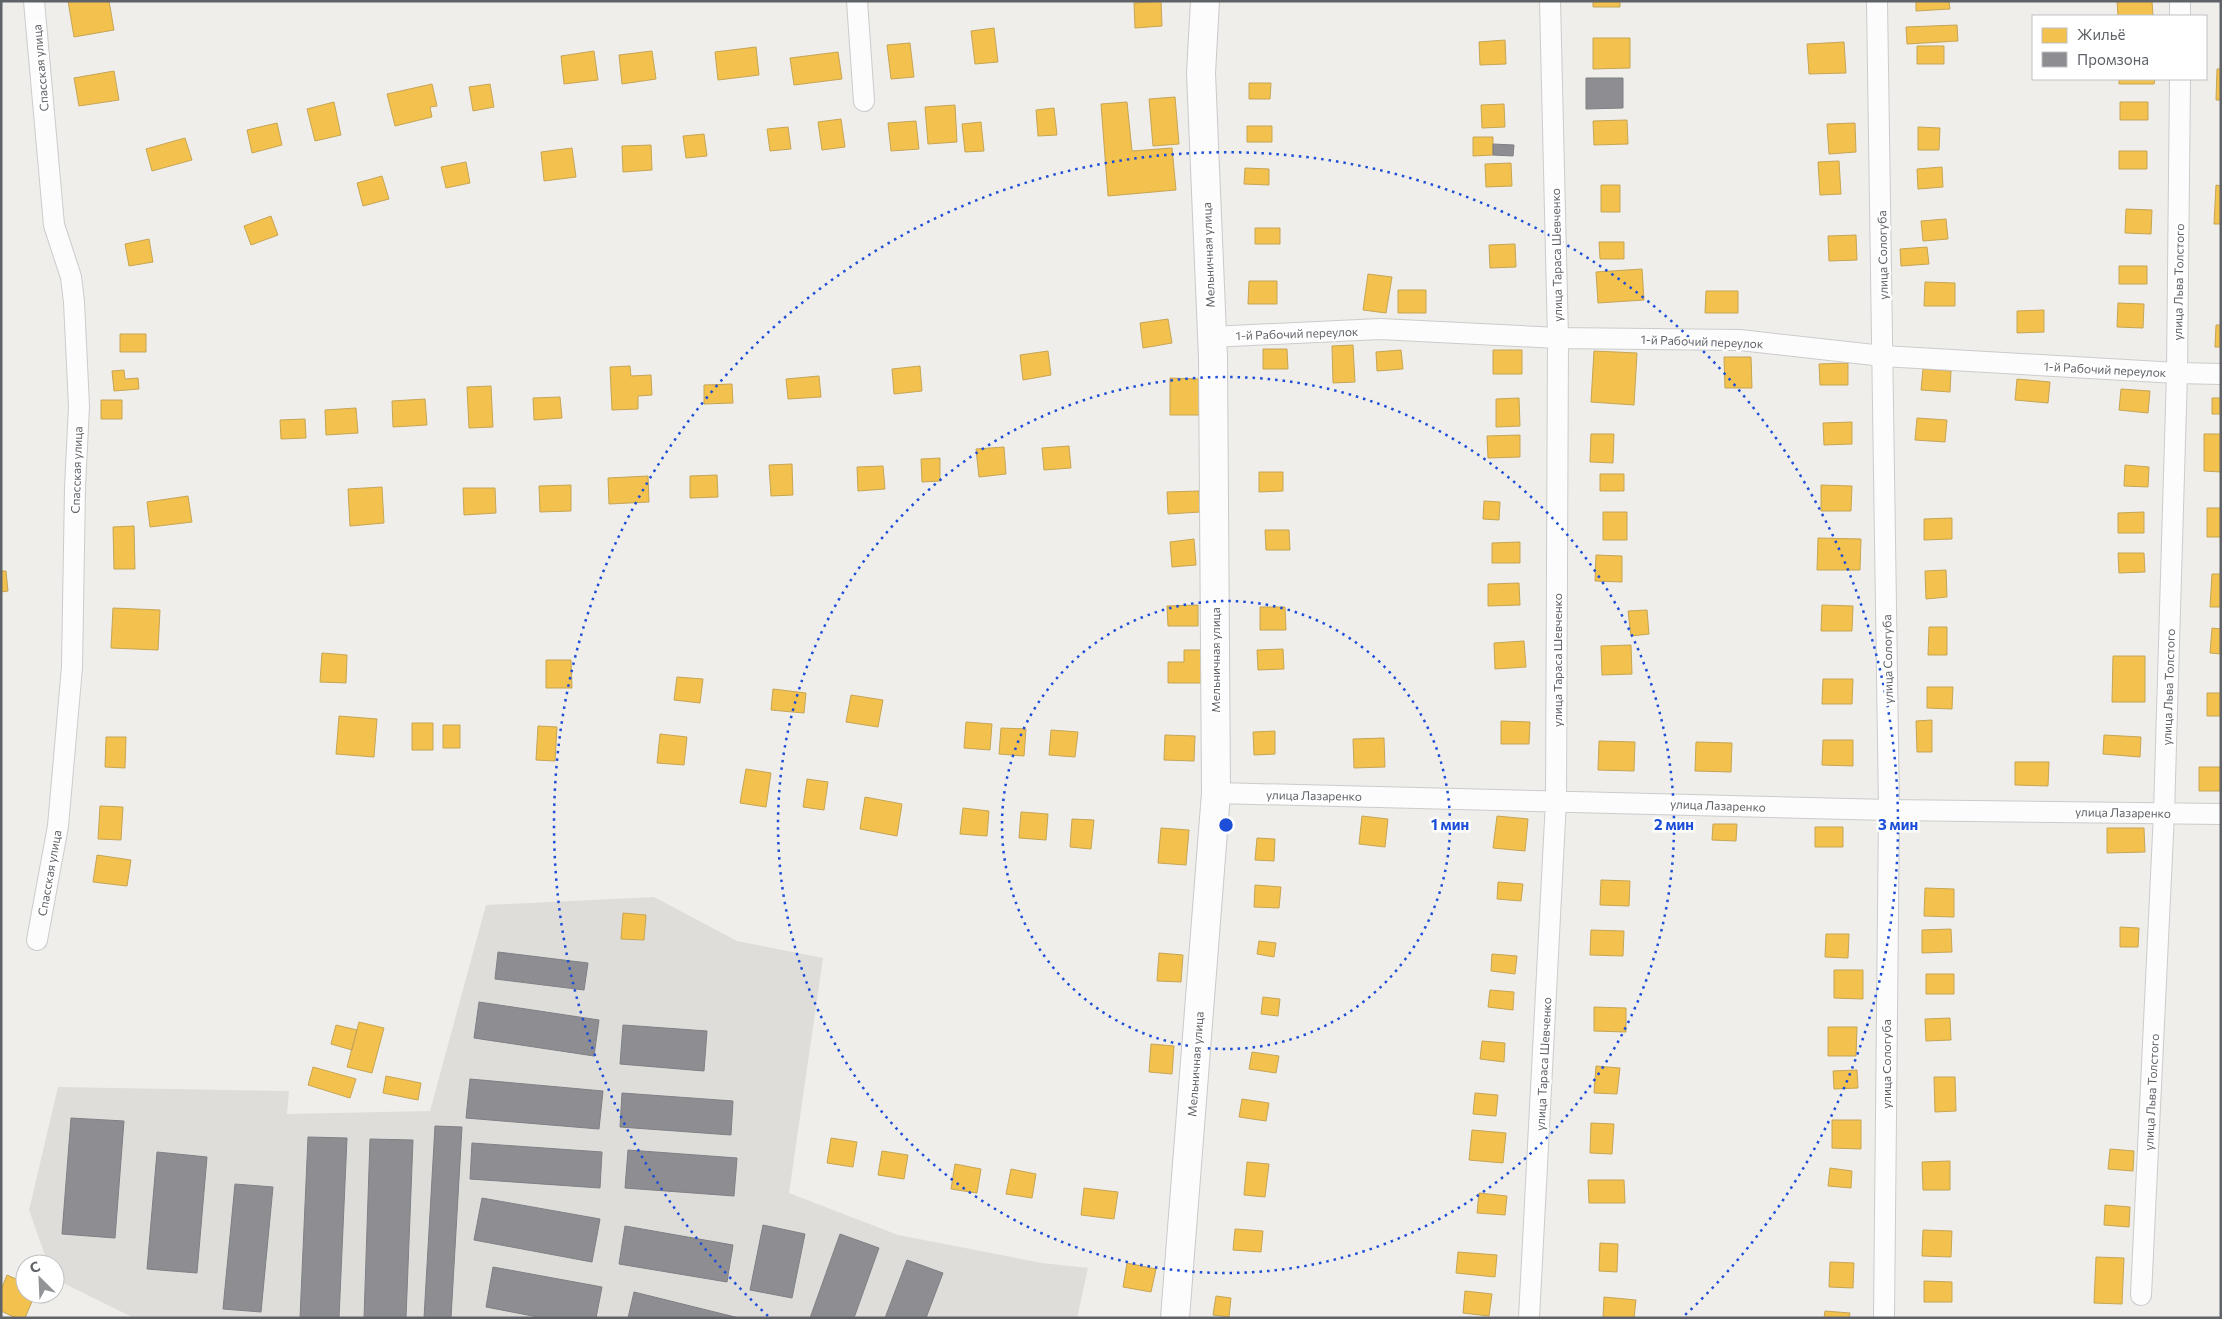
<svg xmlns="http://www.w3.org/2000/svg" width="2222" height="1319" font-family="Commissioner,sans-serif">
<rect width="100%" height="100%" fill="#efeeea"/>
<path fill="#dfddda" d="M654,897L737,941L823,958L789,1193L898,1235L1042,1263L1088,1268L1077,1318H134L55,1279V1264H48L29,1210L58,1087L289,1091L287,1114L430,1111L486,905Z"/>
<path fill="#f2c14e" stroke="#c6a556" d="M68,1H109L114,30L74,37Z
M1161,1L1162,26L1135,28L1134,3Z
M1593,1H1620V7H1593Z
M1916,1H1949L1950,9L1916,11Z
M2117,1H2152L2153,16H2118Z
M1957,25L1958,41L1907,44L1906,27Z
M994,28L998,62L975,64L971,31Z
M1593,38H1630V68L1593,69Z
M1505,40L1506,64L1480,65L1479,42Z
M1844,42L1846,73L1809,74L1807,44Z
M910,43L914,77L891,79L887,45Z
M1917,46H1944V64H1917Z
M756,47L759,75L718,80L715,52Z
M594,51L598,80L564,84L561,56Z
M652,51L656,79L622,84L619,55Z
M838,52L842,79L794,85L790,58Z
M2217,69H2221V100H2216Z
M114,71L119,100L79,106L74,78Z
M2119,79H2155L2154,84H2119Z
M1249,83H1271L1270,99H1249Z
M432,84L437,106L430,107L432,117L395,126L387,94Z
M490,84L494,107L473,111L469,87Z
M1175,97L1179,144L1153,146L1149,99Z
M334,102L341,135L315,141L307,109Z
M1127,102L1132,151L1172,148L1176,190L1108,196L1101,104Z
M2120,102H2148V120H2120Z
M1504,104L1505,127L1482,128L1481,105Z
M955,105L957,142L928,144L925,107Z
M1054,108L1057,135L1038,136L1036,110Z
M841,119L845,147L822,150L818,122Z
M1627,120L1628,144L1594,145L1593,121Z
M916,121L919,149L891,151L888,123Z
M981,122L984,151L965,152L962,124Z
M277,123L282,145L252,153L247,130Z
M1855,123L1856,152L1829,154L1827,124Z
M1247,126H1272V142H1247Z
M788,127L791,149L770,151L767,129Z
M1918,127L1940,128L1939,150H1918Z
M704,134L707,156L686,158L683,136Z
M1473,137H1493V155L1473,156Z
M185,138L192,160L152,171L146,149Z
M651,145L652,170L623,172L622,146Z
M572,148L576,177L544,181L541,152Z
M2119,151H2147V169H2119Z
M1839,161L1841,194L1820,195L1818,162Z
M466,162L470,183L446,188L441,167Z
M1511,163L1512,186L1486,187L1485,164Z
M1942,167L1943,187L1918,189L1917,169Z
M1245,168L1269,169V185L1244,184Z
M382,176L389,199L363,206L357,183Z
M1601,185H1620V212H1601Z
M2216,185L2221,186V224H2214Z
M2126,209L2152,210L2151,234L2125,233Z
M271,216L278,235L251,245L244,226Z
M1946,219L1948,239L1923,241L1921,221Z
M1255,228H1280V244H1255Z
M1856,235L1857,260L1829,261L1828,236Z
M149,239L153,262L129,266L125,244Z
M1599,242H1624V259H1600Z
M1515,244L1516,267L1490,268L1489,245Z
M1927,247L1929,264L1901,266L1900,249Z
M2119,266H2147V284H2119Z
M1642,269L1644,300L1598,303L1596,272Z
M1368,274L1392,277L1386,313L1363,310Z
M1249,281H1277V304H1248Z
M1925,282L1955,283V306H1924Z
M1398,290H1426V313H1398Z
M1706,291H1738V313H1705Z
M2118,303L2144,304L2143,328L2117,327Z
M2044,310V332L2017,333V311Z
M1168,319L1172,343L1143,348L1140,323Z
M2216,325H2221V347H2215Z
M120,334H146V352H120Z
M1353,345L1355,382L1333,383L1332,346Z
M1263,349H1287L1288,369H1263Z
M1401,350L1403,369L1377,371L1376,352Z
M1493,350H1522V374H1493Z
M1048,351L1051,375L1023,380L1020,355Z
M1594,351L1637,353L1634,405L1591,402Z
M1724,357H1751L1752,388H1725Z
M1848,363V385H1820L1819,364Z
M630,366L631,376L651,375L652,395L638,396V409L612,410L610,367Z
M920,366L922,391L894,394L892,369Z
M1923,369L1951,371L1950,392L1921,390Z
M124,370L125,379L138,378L139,389L114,391L112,371Z
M819,376L821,397L788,399L786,379Z
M1170,378L1199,379V415H1170Z
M2017,379L2050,382L2048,403L2015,400Z
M732,384L733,403L704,404V385Z
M491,386L493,427L469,428L467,387Z
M2121,389L2150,391L2148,413L2119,410Z
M560,397L562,418L534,420L533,398Z
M1519,398L1520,426L1496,427V399Z
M2212,398H2221V414H2212Z
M425,399L427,425L393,427L392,401Z
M101,400H122V419H101Z
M356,408L358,433L326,435L325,410Z
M1917,418L1947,420L1945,442L1915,440Z
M305,419L306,438L281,439L280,420Z
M1852,422V444L1824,445L1823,423Z
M1591,434H1614L1613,463L1590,462Z
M2204,434H2221V472L2204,471Z
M1520,435V457L1488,458L1487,436Z
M1069,446L1071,468L1044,470L1042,448Z
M1004,447L1006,474L979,477L976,449Z
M940,458V481L922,482L921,459Z
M792,464L793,495L771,496L769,465Z
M2125,465L2149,467L2148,487L2124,486Z
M883,466L885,489L858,491L857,467Z
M1259,472H1283V491L1259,492Z
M1600,474H1624V491H1600Z
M717,475L718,497L690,498V476Z
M648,476L649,502L609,504L608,478Z
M571,485V511L540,512L539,486Z
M1821,485L1852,486L1851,511H1821Z
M382,487L384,523L350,526L348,489Z
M463,488H495L496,513L464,515Z
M1199,491L1200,512L1168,514L1167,492Z
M188,496L192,522L150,527L147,502Z
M1484,501L1500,502L1499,520L1483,519Z
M2207,508H2221V537H2207Z
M1603,512H1627V540H1603Z
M2144,512V533H2118V513Z
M1952,518V539L1924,540V519Z
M134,526L135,569H114L113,527Z
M1265,530H1289L1290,550H1266Z
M1818,538L1861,539L1860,570H1817Z
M1194,539L1196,565L1172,567L1170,542Z
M1520,542V563H1492V543Z
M2118,553H2144L2145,572L2119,573Z
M1596,555L1622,556V582L1595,581Z
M1946,570L1947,597L1926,599L1925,571Z
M1,571H6L8,591L1,592Z
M2212,574H2221V607H2210Z
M1519,583L1520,605L1488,606V584Z
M1198,605V626H1168L1167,606Z
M1822,605L1853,606L1852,631H1821Z
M1260,607H1285L1286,630H1260Z
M113,608L160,610L158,650L111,648Z
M1647,610L1649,634L1631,636L1628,611Z
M1929,627H1947V655H1928Z
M2212,628L2221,629V654L2210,653Z
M1524,641L1526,667L1495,669L1494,643Z
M1631,645L1632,674L1602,675L1601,646Z
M1283,649L1284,669L1258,670L1257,650Z
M1184,650H1204V683H1168V662H1184Z
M322,653L347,655L346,683L320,682Z
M2113,656H2145V702H2112Z
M546,660H571L572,688H546Z
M677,677L703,679L700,703L674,700Z
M1823,679H1853L1852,704H1822Z
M1927,687H1953L1952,709L1927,708Z
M773,689L806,693L804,713L771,710Z
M2207,693H2221V716H2207Z
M851,695L883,700L878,727L846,722Z
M339,716L377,719L374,757L336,754Z
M1932,720V752H1917L1916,721Z
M1501,721L1530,722L1529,744H1501Z
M966,722L992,724L990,750L964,748Z
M412,723H433V750H412Z
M443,725H460V748H443Z
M538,726L557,727L555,761L536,760Z
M1001,728L1026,729L1024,756L999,754Z
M1051,730L1078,732L1075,757L1049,755Z
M1275,731V754L1254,755L1253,732Z
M660,734L687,737L684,765L657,763Z
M1165,735L1195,736L1194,761L1164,760Z
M2104,735L2141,737L2140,757L2103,754Z
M106,737H126L125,768L105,767Z
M1384,738L1385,767L1354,768L1353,739Z
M1823,740H1853V766L1822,765Z
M1599,741L1635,742L1634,771L1598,770Z
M1696,742L1732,743L1731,772L1695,771Z
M2015,762H2049L2048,786L2015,785Z
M2199,767H2221V791H2199Z
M746,769L771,773L766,807L740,803Z
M807,779L828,782L824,810L803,807Z
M865,797L902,804L897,836L860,829Z
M100,806L123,807L121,840L98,839Z
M963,808L989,811L987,836L960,834Z
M1021,812L1048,814L1046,840L1019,838Z
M1362,816L1388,819L1385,847L1359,844Z
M1497,816L1528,819L1525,851L1493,848Z
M1072,819L1094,820L1091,849L1070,847Z
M1713,824H1737L1736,841L1712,840Z
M1815,827H1843V847H1815Z
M1161,828L1189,830L1186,865L1158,863Z
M2107,828H2144L2145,852L2107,853Z
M1257,838L1275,839L1274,861L1255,860Z
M97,855L131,860L127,886L93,882Z
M1601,880L1630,881L1629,906L1600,905Z
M1498,882L1523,884L1521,901L1497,899Z
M1255,885L1281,887L1279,908L1254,907Z
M1925,888L1954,889V917L1924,916Z
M623,913L646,915L644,940L621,939Z
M2120,927L2139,928L2138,947H2120Z
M1951,929L1952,952L1922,953V930Z
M1591,930L1624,931L1623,956L1590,955Z
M1826,934H1849L1848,958L1825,957Z
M1259,941L1276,943L1274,957L1257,954Z
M1159,953L1183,955L1181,982L1157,981Z
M1492,954L1517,956L1515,974L1491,971Z
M1834,970H1863V999L1834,998Z
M1926,974H1954V994H1926Z
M1490,990L1514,992L1513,1010L1488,1007Z
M1263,997L1280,999L1278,1016L1261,1014Z
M1594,1007L1626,1008V1032L1594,1031Z
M1950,1018L1951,1040L1926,1041L1925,1019Z
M359,1022L384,1028L372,1073L347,1067Z
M336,1025L357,1030L352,1050L331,1044Z
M1828,1027H1857L1856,1056H1828Z
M1482,1041L1505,1043L1504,1062L1480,1059Z
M1151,1044L1174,1046L1172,1074L1149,1072Z
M1252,1052L1279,1056L1276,1073L1249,1069Z
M1596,1066L1620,1068L1617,1094L1594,1093Z
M313,1067L356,1079L350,1098L308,1085Z
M1857,1070L1858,1088L1834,1089L1833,1071Z
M386,1076L421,1083L418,1100L383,1093Z
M1934,1077H1955L1956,1111L1935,1112Z
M1475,1093L1498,1095L1496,1116L1473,1114Z
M1242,1099L1269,1103L1266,1121L1239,1117Z
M1832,1120H1861V1149L1832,1148Z
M1591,1123L1614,1124L1612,1154L1590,1153Z
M1472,1130L1506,1133L1503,1163L1469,1160Z
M831,1138L857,1142L853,1167L827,1163Z
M2110,1149L2134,1151L2133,1171L2108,1169Z
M882,1151L908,1155L904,1179L878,1175Z
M1950,1161V1190H1923L1922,1162Z
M1247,1162L1269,1164L1265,1197L1244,1195Z
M955,1164L981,1169L977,1193L951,1189Z
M1830,1168L1852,1171L1851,1188L1828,1186Z
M1011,1169L1036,1174L1032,1198L1006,1194Z
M1588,1180H1624L1625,1203H1589Z
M1084,1188L1118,1192L1114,1219L1081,1215Z
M1479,1193L1507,1196L1505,1215L1477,1213Z
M2105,1205L2130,1207L2129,1227L2104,1225Z
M1235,1229L1263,1231L1261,1252L1233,1250Z
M1923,1230L1952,1231L1951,1257L1922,1256Z
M1600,1243L1618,1244L1617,1272L1599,1271Z
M1458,1252L1497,1255L1495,1277L1456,1273Z
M2096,1257L2124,1258L2122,1304L2094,1303Z
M1830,1262L1854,1263L1853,1288L1829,1287Z
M1127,1263L1156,1269L1151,1292L1123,1287Z
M7,1275L25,1283V1294H35L25,1318H16L1,1311V1290Z
M1924,1281L1952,1282V1302H1924Z
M1465,1291L1492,1294L1489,1316L1463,1313Z
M1216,1296L1231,1298L1229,1317L1213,1315Z
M1604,1297L1636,1300L1634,1318H1603Z
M1825,1311L1850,1313L1849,1318H1824Z"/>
<path fill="#8d8d92" stroke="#7f8085" d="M1586,78H1623V108L1586,109Z
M1493,144L1514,145L1513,156L1493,155Z
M498,952L588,963L584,990L495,979Z
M479,1002L599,1020L594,1056L474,1038Z
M623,1025L707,1031L704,1071L620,1064Z
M470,1079L603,1091L599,1129L466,1118Z
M622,1093L733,1101L731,1135L620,1127Z
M71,1118L124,1121L115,1238L62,1234Z
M435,1126L462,1127L451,1318H424Z
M308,1137L347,1138L339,1318H300Z
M370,1139L413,1140L406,1318H364Z
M472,1143L602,1152L600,1188L470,1179Z
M628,1150L737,1158L734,1196L625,1188Z
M157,1152L207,1157L197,1273L147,1269Z
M235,1184L273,1187L261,1312L223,1309Z
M482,1198L600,1219L592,1262L474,1240Z
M763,1225L805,1234L792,1298L750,1290Z
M625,1226L733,1245L727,1282L619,1264Z
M840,1234L879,1248L854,1318H810Z
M907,1260L943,1273L926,1318H885Z
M493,1267L602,1287L596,1318H543L486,1307Z
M634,1292L739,1318H628Z"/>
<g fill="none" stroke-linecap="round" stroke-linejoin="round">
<defs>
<path id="street" d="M34,1L54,225L71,277L74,302L79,406L75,488L72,667L58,826L37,940
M857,1L864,101
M1877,1L1889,810L1884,1318
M2180,16V1
M1211,337L1380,329L1558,338L1740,340L1883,356L2177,373L2221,374
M1216,793L1889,810L2221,814
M2141,1295L2164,813L2177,373L2180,79
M1529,1318L1556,801L1558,338L1550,1"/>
<path id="secondary" d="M1175,1318L1216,793L1213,358L1201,73L1205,1"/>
</defs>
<use href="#street" stroke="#cbcccc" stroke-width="22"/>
<use href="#secondary" stroke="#cacacb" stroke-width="30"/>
<use href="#street" stroke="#fdfcfc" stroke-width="20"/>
<use href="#secondary" stroke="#fdfcfc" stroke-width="28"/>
</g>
<g fill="none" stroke="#1d4ed8" stroke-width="2.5" stroke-dasharray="2.5 5">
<circle cx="1226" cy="825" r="224"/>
<circle cx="1226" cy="825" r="448"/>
<path d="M768 1316A672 672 0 1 1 1684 1316"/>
</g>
<g text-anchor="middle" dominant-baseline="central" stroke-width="5" stroke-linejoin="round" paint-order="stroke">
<g font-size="12" fill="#5f6368" stroke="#fff">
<text transform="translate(40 68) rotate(-95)">Спасская улица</text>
<text transform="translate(1208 255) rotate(-92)">Мельничная улица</text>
<text transform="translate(1556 255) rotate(-91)">улица Тараса Шевченко</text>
<text transform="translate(1882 255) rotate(-91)">улица Сологуба</text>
<text transform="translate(2178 282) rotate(-89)">улица Льва Толстого</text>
<text transform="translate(1297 333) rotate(-2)">1-й Рабочий переулок</text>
<text transform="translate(1702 341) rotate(2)">1-й Рабочий переулок</text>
<text transform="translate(2105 369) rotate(3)">1-й Рабочий переулок</text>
<text transform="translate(76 470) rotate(-88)">Спасская улица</text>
<text transform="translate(1887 659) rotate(-91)">улица Сологуба</text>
<text transform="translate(1215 660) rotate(-90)">Мельничная улица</text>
<text transform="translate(1557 660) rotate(-90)">улица Тараса Шевченко</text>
<text transform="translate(2168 687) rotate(-88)">улица Льва Толстого</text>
<text transform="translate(1314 795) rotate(1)">улица Лазаренко</text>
<text transform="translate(1718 805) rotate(2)">улица Лазаренко</text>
<text transform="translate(2123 812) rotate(1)">улица Лазаренко</text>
<text transform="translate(49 873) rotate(-80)">Спасская улица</text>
<text transform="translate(1195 1064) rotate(-86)">Мельничная улица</text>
<text transform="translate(1543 1064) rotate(-87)">улица Тараса Шевченко</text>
<text transform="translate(1886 1064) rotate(-90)">улица Сологуба</text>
<text transform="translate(2151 1092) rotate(-87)">улица Льва Толстого</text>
</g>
</g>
<circle cx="1226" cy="825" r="8" fill="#1d4ed8" stroke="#fff" stroke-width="2.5"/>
<g font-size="15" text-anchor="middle" font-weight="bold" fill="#1d4ed8" stroke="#fff" stroke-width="5" stroke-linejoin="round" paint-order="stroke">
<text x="1450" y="830">1 мин</text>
<text x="1674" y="830">2 мин</text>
<text x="1898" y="830">3 мин</text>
</g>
<rect width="2222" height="1319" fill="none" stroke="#5f6368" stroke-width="5"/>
<rect x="2032" y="15" width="175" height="65" fill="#ffffff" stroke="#bfc1c3"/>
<rect x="2042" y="28" width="25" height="15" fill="#f2c14e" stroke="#bfc1c3"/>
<text x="2077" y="40" font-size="15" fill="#5f6368">Жильё</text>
<rect x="2042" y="52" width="25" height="15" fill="#8d8d92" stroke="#bfc1c3"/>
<text x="2077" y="65" font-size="15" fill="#5f6368">Промзона</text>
<g transform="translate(40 1279) rotate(336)"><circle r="24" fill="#ffffff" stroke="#bfc1c3"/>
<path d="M0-4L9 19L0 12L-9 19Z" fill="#919496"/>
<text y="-8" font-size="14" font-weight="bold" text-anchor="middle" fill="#5f6368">С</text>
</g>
</svg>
